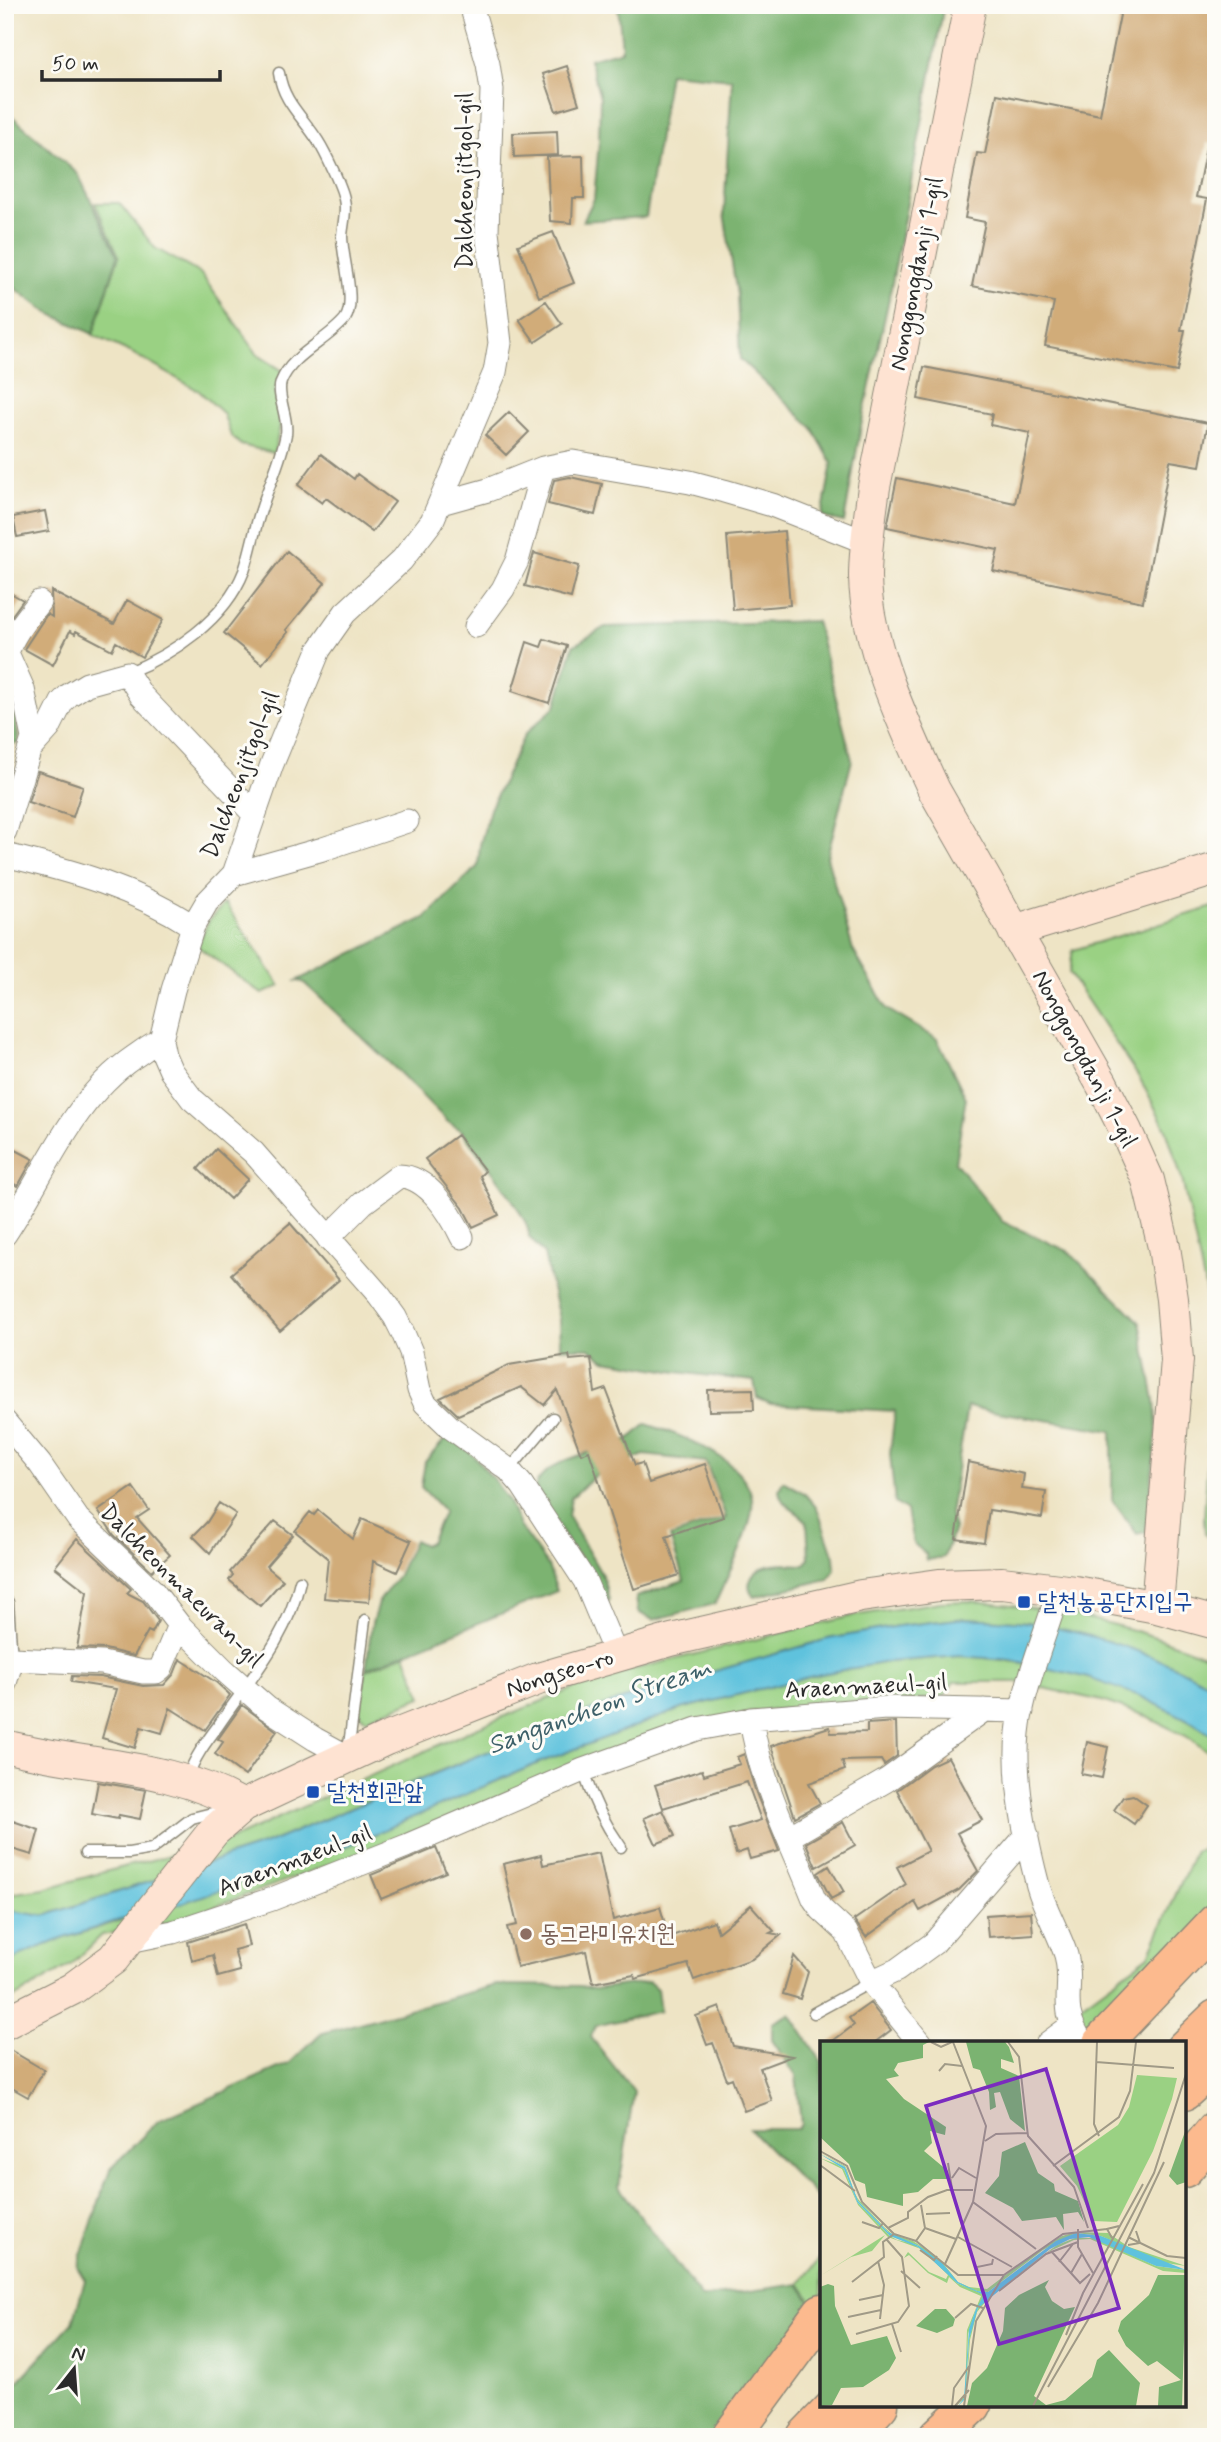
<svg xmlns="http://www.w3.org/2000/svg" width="1221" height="2442" font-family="Mynerve,'Poor Story',sans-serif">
<rect width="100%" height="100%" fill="#fdfcf7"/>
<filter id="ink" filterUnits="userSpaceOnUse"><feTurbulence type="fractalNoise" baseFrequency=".0143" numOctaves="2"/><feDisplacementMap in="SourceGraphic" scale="14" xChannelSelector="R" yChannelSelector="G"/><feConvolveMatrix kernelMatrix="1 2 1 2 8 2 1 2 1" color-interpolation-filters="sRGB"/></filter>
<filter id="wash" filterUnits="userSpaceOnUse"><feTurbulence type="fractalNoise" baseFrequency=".00686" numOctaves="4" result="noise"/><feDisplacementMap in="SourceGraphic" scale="28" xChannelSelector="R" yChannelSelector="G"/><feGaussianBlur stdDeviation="1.57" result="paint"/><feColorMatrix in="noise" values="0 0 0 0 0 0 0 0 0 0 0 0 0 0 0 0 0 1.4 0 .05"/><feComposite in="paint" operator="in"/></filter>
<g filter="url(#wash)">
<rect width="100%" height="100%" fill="#eee4c5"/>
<path fill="#9ad183" stroke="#627e57" stroke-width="2" d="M95,203H119L155,248L201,274L258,355L283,371L275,390L280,426L274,453L241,445L231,436L223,413L199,391L130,352L93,335L119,256Z
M225,903L280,986L262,994L197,946L209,920Z
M1216,906V1547L1205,1534L1204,1519L1213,1368L1211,1315L1182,1179L1166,1129L1140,1079L1069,973L1073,950Z
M969,1601C1050,1606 1141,1627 1216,1660V1688L1157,1659L1091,1637L1029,1622L966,1618L898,1626L828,1639L677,1682L606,1705L427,1776L263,1845L43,1916L5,1910V1890L15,1893L44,1889L104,1872L230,1840L478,1727L602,1677L852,1616L940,1602Z
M405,1654L422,1697L366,1719L359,1714L366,1670Z
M960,1656C1050,1662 1141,1685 1216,1738V1757L1186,1736L1143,1715L1102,1701L1017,1682H954L943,1698L748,1712L172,1922L102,1935L72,1964L5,2003V1965L21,1955L56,1941L265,1875L351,1844L541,1762L681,1709L821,1674L888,1662Z
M1216,1844V1902L1140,1997L1091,2043L1077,2008L1149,1955L1195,1851Z
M822,2256V2296L814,2305L800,2283Z"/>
<path fill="#7bb371" stroke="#536f4e" stroke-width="2" d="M618,5H944L890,294L861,426L844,522L822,517L832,463L812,427L740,359L737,295L724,213L732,79L669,73L646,217L583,221L594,199L599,141L600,97L589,59L622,50Z
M5,110L78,174L118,256L93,334L47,312L5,281Z
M816,621L852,760L827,857L853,950L887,1009L937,1039L966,1098L955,1162L1003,1222L1068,1251L1140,1322L1155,1400L1157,1430L1146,1532L1137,1534L1112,1500V1431L967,1407L950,1514L954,1529L944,1557L927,1560L926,1554L913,1543L907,1511L895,1503L890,1454L895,1411L771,1404L757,1398L754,1381L677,1372L605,1360L589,1348H560L559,1319L544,1254L529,1237C531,1216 475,1150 461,1130L448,1122L399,1072L314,992L303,982L296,981L425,918L478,866L480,845L490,809L525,734L556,706L573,646L605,627Z
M5,669L10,677L19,743L5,746Z
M646,1424C681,1435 758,1463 752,1509C749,1537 726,1578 715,1604L653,1620L638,1612L636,1597L684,1581L670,1537L726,1518L706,1462L644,1455L596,1475L571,1498L568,1516L603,1577L609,1600L604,1607L535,1487C546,1458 598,1452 625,1441C633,1437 640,1430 646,1424Z
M449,1435L474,1456L495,1481L509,1502L519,1526L548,1566L557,1591L366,1669L372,1623L378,1603L398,1575L414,1540L424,1545L430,1542L444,1511L421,1487L425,1462Z
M783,1481L804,1493L817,1508L834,1557L835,1570L828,1579L754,1597C744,1585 751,1573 765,1567C775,1562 794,1565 805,1565L809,1558L807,1522C797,1509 781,1508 779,1490Z
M649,1982L657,1989L660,2011L595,2026L591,2037L634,2092L619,2187L702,2298L799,2284L813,2305L710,2437H5V2396L73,2322L85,2280L77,2267L110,2169L158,2121L290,2063L320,2034L496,1985L580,1986L594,1989Z
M790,2014L822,2062V2202L750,2129H798L801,2124L796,2076L772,2040V2023Z"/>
<path fill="#5fc2dd" stroke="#457684" stroke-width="2" d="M966,1618C987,1620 1010,1619 1031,1623C1094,1634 1160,1655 1216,1688V1738L1193,1722L1140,1696L1085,1677L1011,1660L960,1656L888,1662L821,1674L681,1709L541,1762L351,1844L191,1900L113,1922L56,1941L21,1955L5,1965V1910L44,1916L263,1845L528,1735L606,1705L677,1682L828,1639L898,1626Z"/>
<g id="blocks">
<path fill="#d1ac79" d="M1122,5H1216V145L1207,143L1196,197L1207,199L1181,330H1185L1177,372L1045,346L1054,302L972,286L985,222L965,218L977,153L985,154L997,94L1100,115Z
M567,66L579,104L556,111L543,74Z
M557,131L558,155L514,157L513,133Z
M583,156L584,198H573L572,223L550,221L547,157Z
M553,232L574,283L539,297L518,245Z
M546,301L562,324L535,342L519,319Z
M924,367L1208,423L1200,466L1170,461L1143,602L993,571L998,550L887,527L897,478L1015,503L1030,433L990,425L992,414L918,399Z
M509,412L529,432L506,455L485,435Z
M321,454L354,479L357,474L395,502L372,532L326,498L322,503L298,485Z
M570,477L602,484L595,515L548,504L554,480Z
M45,511L49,531L17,537L13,517Z
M784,531L790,605L733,610L727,536Z
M287,551L325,583L286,630L288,632L262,664L224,633Z
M534,553L579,566L571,598L525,586Z
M5,590L23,600L5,625Z
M51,591L114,624L127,600L163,620L142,657L116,642L112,650L76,631L75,634L70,631L53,665L24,649L47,614L52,617Z
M544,639L567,646L549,703L512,691L527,642L541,647Z
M38,771L83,786L73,817L28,802Z
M457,1135L485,1171L480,1176L499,1215L473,1227L463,1208L425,1159Z
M14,1149L33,1159L18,1186L5,1180V1165Z
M216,1149L248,1179L230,1199L198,1169Z
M290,1223L339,1280L280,1331L231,1274Z
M569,1355L570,1360L591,1358L595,1393L606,1389L635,1465L642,1463L649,1483L705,1464L723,1517L666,1536L679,1575L634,1589L589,1451L581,1454L557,1390L544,1405L521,1387L458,1415L440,1398L509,1365Z
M753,1389L754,1410L709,1411L708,1390Z
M968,1462L1024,1474L1022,1489L1046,1492L1042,1518L989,1510L984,1543L956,1539Z
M133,1487L149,1510L137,1518L170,1555L152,1571L114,1535L98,1511Z
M219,1503L236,1514L210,1553L193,1536L207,1522Z
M318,1510L353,1539L362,1519L411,1541L397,1572L373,1561L369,1602L324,1598L328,1558L295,1531L310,1512L314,1515Z
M275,1521L293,1535L266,1566L283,1580L260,1606L229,1580L233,1575L230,1572Z
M77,1539L131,1589L127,1593L143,1601L158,1621L152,1633L148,1631L134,1656L105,1649L77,1648L87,1592L55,1567Z
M180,1659L217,1683L230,1695L205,1730L170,1708L162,1733L141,1727L135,1748L102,1738L116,1689L71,1682L72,1676L100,1677L143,1686L164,1685L174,1674Z
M242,1705L277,1731L245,1776L215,1754L223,1742L218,1739Z
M896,1722L897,1756L884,1765L881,1760L842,1761L845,1770L809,1783L820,1803L795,1817L771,1746L829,1727L831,1733L867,1732V1724Z
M1087,1742L1108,1747L1102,1778L1081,1774Z
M744,1754L756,1793L779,1851L750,1859L747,1850L736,1854L729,1830L761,1820L747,1782L663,1808L655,1785L702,1770L704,1775L740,1764L737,1757Z
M948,1757L982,1820L957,1833L978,1871L959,1890L920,1911L915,1902L866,1937L854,1920L906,1884L897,1867L928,1851L897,1790L931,1765Z
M98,1782L146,1790L140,1819L119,1815L118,1819L92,1814Z
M1133,1795L1147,1805L1134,1824L1114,1810L1123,1797Z
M663,1810L675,1836L656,1844L644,1818Z
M13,1821L39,1830L32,1855L5,1847Z
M843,1822L855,1845L816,1867L806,1843Z
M436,1848L446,1872L381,1899L371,1875Z
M599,1853L613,1920L660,1907L669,1937L714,1921L718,1932L751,1905L774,1931L770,1933L781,1935L752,1959L694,1980L688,1964L635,1979L634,1975L593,1983L586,1951L517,1967L507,1927L517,1925L503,1864L541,1855L543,1865Z
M829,1866L844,1892L831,1899L818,1873Z
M1031,1912L1033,1934L988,1937L986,1915Z
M244,1924L249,1946L234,1950L240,1971L218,1977L213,1955L192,1961L188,1942Z
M794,1956L808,1972L800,1999L783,1994Z
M870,2003L891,2030L874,2043H830L854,2025L849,2018Z
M720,2007L733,2046L792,2056L760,2068L772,2101L744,2111L732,2078L727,2080L713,2043L707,2045L696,2016Z
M5,2047L44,2070L28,2097L5,2084Z"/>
</g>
</g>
<g filter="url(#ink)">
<use href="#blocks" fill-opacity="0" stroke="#8c8878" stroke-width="2"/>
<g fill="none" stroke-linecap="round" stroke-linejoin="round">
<defs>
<path id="lane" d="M127,673C173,654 225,620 244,571C251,551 254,530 261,510C269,484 281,461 286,434C289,418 276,396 281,382C291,355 327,341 345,319C357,302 342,258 342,236C343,224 347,210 344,199C342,187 325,152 318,141C303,117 283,102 279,73
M509,1470L553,1418
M8,1602L12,1659
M348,1753L365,1620
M583,1770C592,1799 604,1823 621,1847
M188,1777C194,1758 206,1742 218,1726C249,1680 288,1637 300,1581
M85,1853H129L152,1849L192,1818L224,1810
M814,2013L871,1982"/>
<path id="street" d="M471,5L488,64L492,90L487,231L500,343L495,372L432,521L402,560L345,613L319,650L272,764L234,874L207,902L193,926L173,990L161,1040L164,1055L171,1071L192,1099L254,1153L379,1295L395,1317L403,1333L411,1352L419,1390L425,1403L450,1427L509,1470L522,1485L585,1581L616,1655
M441,503L488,490L543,468L573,462L690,482L724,491L772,505L866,542
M476,626L503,589L517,561L543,468
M31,748L49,728L62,702L69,695L87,684L127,673L141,695L254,814
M5,831L33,738L23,689L7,653C13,634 27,618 39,602
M5,855C73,871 134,888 193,926
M234,874L323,849L407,821
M5,1234C46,1173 71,1100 134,1057C143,1051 151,1044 161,1040
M328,1238L363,1203L399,1176C428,1176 451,1214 462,1237
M5,1422L40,1464L78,1519L152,1590L179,1625L225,1671L267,1708L315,1739L348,1757
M1059,1590C1046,1633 1022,1690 1018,1733C1013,1781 1026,1840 1038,1886C1045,1910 1059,1933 1066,1955C1075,1991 1057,2005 1082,2042
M5,1683L12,1659L102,1663L143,1672H156L161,1668L179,1625
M751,1719C760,1782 791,1841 814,1899L821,1909L846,1932L871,1982L920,2043
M789,1837L887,1780L984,1710
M129,1941L173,1932L272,1899L406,1846L583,1770L697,1729L751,1719L886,1708L1022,1711
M871,1982L897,1970L934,1943L1027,1835
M1048,2043L1071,2026"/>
<path id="secondary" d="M970,5L874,487C870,517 865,547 865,577C866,645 906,729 934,790L1102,1084L1126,1131L1148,1180L1164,1247L1172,1299L1177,1360L1157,1607
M1014,931L1216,869
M5,1746C87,1768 166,1762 243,1806
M5,2023L72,1989L113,1959L213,1832L243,1806L386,1739L538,1679L671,1640L861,1596L939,1585L1002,1583L1075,1592L1157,1607L1216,1623"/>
<path id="highway" d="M1102,2043L1216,1923
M1184,2050L1216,2019
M1184,2091L1216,2062
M1184,2168L1216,2130
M731,2437L822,2313
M806,2437L837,2405
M849,2437L879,2405
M938,2437L972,2405"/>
</defs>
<use href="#lane" stroke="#8c8878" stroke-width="13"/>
<use href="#street" stroke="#8c8878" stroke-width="25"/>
<use href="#secondary" stroke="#8c8878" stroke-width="34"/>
<use href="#highway" stroke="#8c8878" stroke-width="41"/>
<use href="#lane" stroke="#fff" stroke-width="10"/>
<use href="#street" stroke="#fff" stroke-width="23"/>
<use href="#secondary" stroke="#fee3d2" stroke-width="32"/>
<use href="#highway" stroke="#fcba8e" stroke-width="38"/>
</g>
</g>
<g fill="#1a4fb4" stroke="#fdfcf7" stroke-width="2.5">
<rect x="1017" y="1595" width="14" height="14" rx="3.5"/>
<rect x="306" y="1785" width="14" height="14" rx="3.5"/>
</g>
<circle fill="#8d6e63" stroke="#fdfcf7" stroke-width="2.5" cx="526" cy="1934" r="7"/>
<g text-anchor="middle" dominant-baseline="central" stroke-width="6" stroke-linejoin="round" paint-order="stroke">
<g font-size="24" fill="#2b2b2b" stroke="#fdfcf7">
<text transform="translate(465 181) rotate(-90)">Dalcheonjitgol-gil</text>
<text transform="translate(917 274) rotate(-79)">Nonggongdanji 1-gil</text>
<text transform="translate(241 775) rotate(-69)">Dalcheonjitgol-gil</text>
<text transform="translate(1084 1059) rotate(62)">Nonggongdanji 1-gil</text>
<text transform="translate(181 1586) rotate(45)">Dalcheonmaeuran-gil</text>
<text transform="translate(560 1674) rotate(-18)">Nongseo-ro</text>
<text transform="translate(866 1687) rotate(-3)">Araenmaeul-gil</text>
<text transform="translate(295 1861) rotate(-21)">Araenmaeul-gil</text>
</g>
<g font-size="24" fill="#164399" stroke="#fdfcf7" text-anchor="start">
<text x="1038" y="1602">달천농공단지입구</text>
<text x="327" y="1792">달천회관앞</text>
</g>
<g font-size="24" fill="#785e54" stroke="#fdfcf7" text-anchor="start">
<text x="540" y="1934">동그라미유치원</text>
</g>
<g font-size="26" font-style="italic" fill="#3d6069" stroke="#fdfcf7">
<text transform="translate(600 1707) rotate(-20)">Sangancheon Stream</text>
</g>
</g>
<g transform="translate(820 2041)">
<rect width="366" height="366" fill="#eee4c5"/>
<path d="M317,34L357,37L352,58L333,110L297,181L273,180L257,145L240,125L298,84L309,66ZM0,112L25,125L27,129L34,151L38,158L64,186L72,193L93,200L110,211L122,221L138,241L149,246L167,248L216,211L242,195L256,191L288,192L309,206L366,225L339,221L281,195L256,192L223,209L168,251L157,250L148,247L138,241L99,205L74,195L68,191L38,160L34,152L25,126ZM0,117L16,123L24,128L37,161L70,195L77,199L91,202L98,206L120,223L137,242L165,254L156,268L148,293L146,353L149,299L153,281L158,267L170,253L237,204L255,197H275L336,225L366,229V232L343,230L270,198L254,199L228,211L174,251L157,271L150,299L146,356L136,365L145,355L147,289L161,255L140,246L129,236L127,242L108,232L89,214L84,217L88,211L109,231L126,238L128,234L101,208L68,196L38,164L22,128ZM65,194L52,210L31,216L0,235Z" fill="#9ad183"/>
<path d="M0,1H109L103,4V17L78,22L74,29L79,35L66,38L84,58L126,86L125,94L110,90L112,102L104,110L128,130L129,138H113L98,151L83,153V165L47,156L45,143L35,139L29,123L0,96ZM146,1H185L189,6L194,22L181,18V27L199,35L205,90L190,78L180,51L174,52L176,66L170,69L169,51L160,29L153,27ZM366,88V141L357,144L349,135ZM205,101L218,132L234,143L235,150L258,160L264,181L258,171L243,173L244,189L236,176L202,180L193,167L165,152L179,135L182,111ZM338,234H366L362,365H338L339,346L361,339L337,320L328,325L306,305L298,290L301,280L329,254ZM229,239L225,246L232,260L244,268L255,266L214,355L226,364L245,359L272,336L277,319L289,309L320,342L316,365H147L152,342L167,327L183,290L185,267L199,254ZM8,243L14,245L15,265L31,304L67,295L76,317L69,329L43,346L21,347L12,364L0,365V246ZM115,268H126L135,278L133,285L117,292L96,285Z" fill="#7bb371"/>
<path d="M0,113L25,126L38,160L68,191L99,205L122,222L138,241L157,250L168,251L236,200L256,192L281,195L366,229L336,225L269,196L250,198L230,208L158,267L149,299L145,358L138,365L144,357L149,288L156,268L164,254L137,242L98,206L70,195L37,161L24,128Z" fill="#5fc2dd"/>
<path fill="none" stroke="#a09a87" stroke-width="2" d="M111,1L121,6L132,1M133,1L166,85L153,161L216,208M188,1L199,16L208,95L254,146L268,187M277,1L274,83L279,95M276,21L354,27M119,30L125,23L142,25M165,100L176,93L207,92M0,110L27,125L42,161L74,193L96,200L138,234H184M128,122L132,148M0,124L35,150M233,125L299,76L310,50L316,1M132,137L139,127L156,137M106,173L130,172M42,181L59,187L63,182M68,187L88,177V171L108,156L127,149H153M105,187L136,198M258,188V206L273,232M138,196L192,226M308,196L347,215L366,217M292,197L287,188L299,185M96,200L105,187L101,164M308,204L320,202L316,190M100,209L114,219L117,215M231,210L260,242L270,233M58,220L64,244L60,278M239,221L253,203M125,223L153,161M81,230L100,247M251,232L262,213M158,235L157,226L172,223L173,218M32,241L64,216L63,201L74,193M179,250L226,213L258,201M39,259L63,254M28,276L61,269M135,277L151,263L163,267M72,283L81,311M36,293L78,281L89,265L82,216L67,199M246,294L263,252L323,143M228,346L278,262L344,121M132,365L134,347L150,324M135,365L149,349M144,365L156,280L184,234L243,193L287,188M213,365L334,132L366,33"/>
<path fill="#7b2cbf" fill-opacity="0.15" stroke="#7b2cbf" stroke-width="3.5" d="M226,28L299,267L179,303L106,65Z"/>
<rect width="366" height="366" fill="none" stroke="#2b2b2b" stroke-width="3.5"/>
</g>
<rect width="1221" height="2442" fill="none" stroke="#fdfcf7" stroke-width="28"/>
<g transform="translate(74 2369) rotate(17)" stroke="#fdfcf7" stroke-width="5" paint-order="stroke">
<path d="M0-5L12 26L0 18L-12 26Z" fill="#2b2b2b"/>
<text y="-10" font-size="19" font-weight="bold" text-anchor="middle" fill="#2b2b2b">N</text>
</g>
<path d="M42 70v10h178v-10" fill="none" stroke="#2b2b2b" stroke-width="3.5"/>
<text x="52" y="70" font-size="21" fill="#2b2b2b" stroke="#fdfcf7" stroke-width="5" paint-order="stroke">50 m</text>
</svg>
